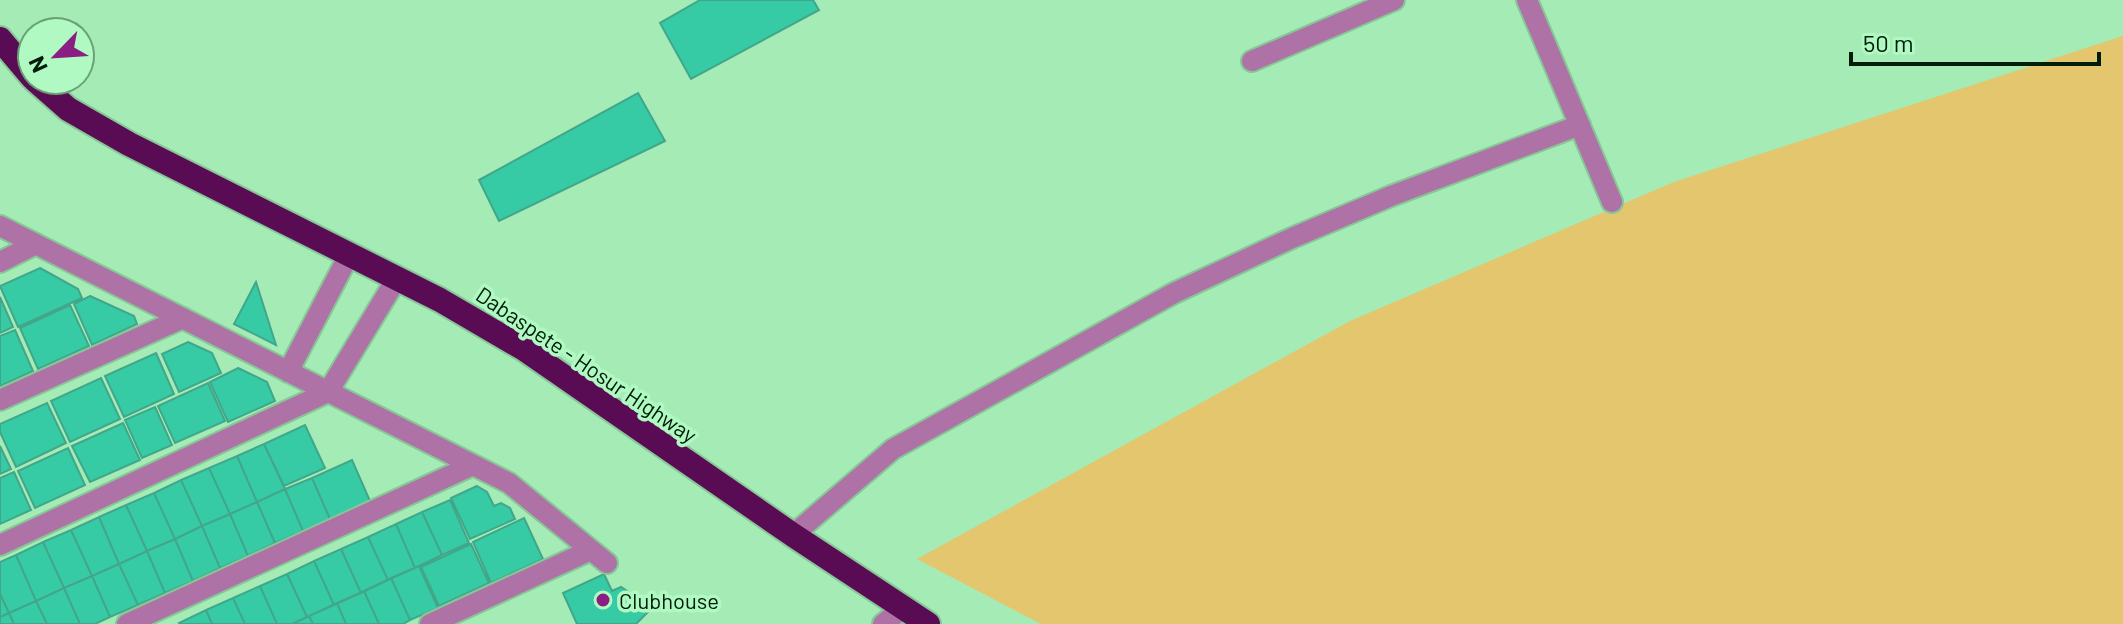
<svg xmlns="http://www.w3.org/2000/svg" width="2123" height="624" font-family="Barlow,sans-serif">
<rect width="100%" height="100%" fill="#a4ebb5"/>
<path fill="#e3c66d" d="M2123,36V624H1041L917,559L1350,321L1674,182Z"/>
<path fill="#36cba5" stroke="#42a68a" stroke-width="2" d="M700,0H813L819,10L691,79L660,23Z
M638,93L665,141L499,221L479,180Z
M40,268L78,289L82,298L18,327L0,286Z
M256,282L276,345L234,324Z
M90,296L134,316L137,324L92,345L74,304Z
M0,297L13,327L0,333Z
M70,305L89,346L38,369L20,328Z
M15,330L33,371L0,386V336Z
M188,342L212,353L221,373L179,392L162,354Z
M156,353L174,394L124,417L105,376Z
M238,368L267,382L275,401L228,422L210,382Z
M101,378L120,419L70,442L51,401Z
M208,383L225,421L175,443L158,406Z
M47,403L66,443L16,467L0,432V424Z
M155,407L172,445L142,458L125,420Z
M123,423L140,460L90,482L72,446Z
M305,425L325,468L284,486L264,444Z
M264,444L285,489L257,502L237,456Z
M0,446L11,469L0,474Z
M68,448L85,485L35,508L18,471Z
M237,456L257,502L230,514L209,468Z
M352,460L370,501L330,519L312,478Z
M209,468L230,514L202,526L181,480Z
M14,472L31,510L0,524V478Z
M312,478L330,519L303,531L285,489Z
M181,480L202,526L175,539L154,493Z
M477,486L487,492L494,506L501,503L510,508L515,519L470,539L451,498Z
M285,489L303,531L275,543L257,502Z
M154,493L175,539L147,551L126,505Z
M450,500L469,543L442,555L422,512Z
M257,502L275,543L248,556L230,514Z
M126,505L147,551L119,564L99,517Z
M422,512L442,555L415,568L396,524Z
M230,514L248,556L220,568L202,526Z
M99,517L119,564L92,576L71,530Z
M524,518L543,559L491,583L473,542Z
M396,524L415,568L388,580L368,537Z
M202,526L220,568L193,581L175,539Z
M71,530L92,576L64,588L43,542Z
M368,537L388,580L361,593L341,549Z
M175,539L193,581L165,593L147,551Z
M43,542L64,588L36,601L16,555Z
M471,544L489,583L439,606L421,567Z
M341,549L361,593L334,605L314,561Z
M147,551L165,593L138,605L119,564Z
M16,555L36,601L9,613L0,594V562Z
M314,561L334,605L307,617L287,574Z
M119,564L138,605L110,617L92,576Z
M419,566L438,608L410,620L391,578Z
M287,574L307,617L292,624H277L260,586Z
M604,574L612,591L621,587L652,608L636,624H577L563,593Z
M92,576L110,617L95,624H80L64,588Z
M391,578L410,620L403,624H379L364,591Z
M260,586L277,624H245L233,598Z
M64,588L80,624H47L36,601Z
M364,591L379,624H346L337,603Z
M0,594L9,613L0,617Z
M233,598L245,624H212L206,610Z
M36,601L47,624H14L9,613Z
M337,603L346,624H313L309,616Z
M206,610L212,624H180L179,623Z
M9,613L14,624H0V617Z
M309,616L313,624H292L307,617Z"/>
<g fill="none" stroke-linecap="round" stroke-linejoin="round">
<defs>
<path id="minor" d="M1527,0L1612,202
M1252,61L1394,0
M0,226L509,483L607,563
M0,262L36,244
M288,372L350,253
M0,400L183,318
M793,535L893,449L1174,293L1292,238L1391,196L1580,125
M0,545L328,392L397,278
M127,624L473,465
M430,624L591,550
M883,624L902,609"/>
<path id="highway" d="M0,39L32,77
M35,80L68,109L129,144L440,300L524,349L793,535L928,624"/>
</defs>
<use href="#minor" stroke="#87c696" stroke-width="24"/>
<use href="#highway" stroke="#87c696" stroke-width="28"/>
<use href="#minor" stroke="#ae72a6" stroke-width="20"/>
<use href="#highway" stroke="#590b54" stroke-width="24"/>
</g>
<circle fill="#8a1e82" stroke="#b1f9c2" stroke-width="3" cx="603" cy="600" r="8"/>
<g text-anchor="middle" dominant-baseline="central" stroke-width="7" stroke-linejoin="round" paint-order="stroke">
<g font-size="22" fill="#011d0a" stroke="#b1f9c2">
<text transform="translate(587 364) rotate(34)">Dabaspete - Hosur Highway</text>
</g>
<g font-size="22" fill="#011d0a" stroke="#b1f9c2" text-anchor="start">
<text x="619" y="600">Clubhouse</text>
</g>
</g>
<g transform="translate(56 56) rotate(245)"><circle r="38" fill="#b1f9c2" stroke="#6ba178" stroke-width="2"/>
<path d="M0-6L14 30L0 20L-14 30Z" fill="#8a1e82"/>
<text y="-12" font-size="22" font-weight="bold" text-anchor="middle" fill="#011d0a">N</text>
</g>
<path d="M1851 52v12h248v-12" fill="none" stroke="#011d0a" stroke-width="4"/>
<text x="1863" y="52" font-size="24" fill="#011d0a" stroke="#b1f9c2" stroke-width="6" paint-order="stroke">50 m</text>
</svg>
